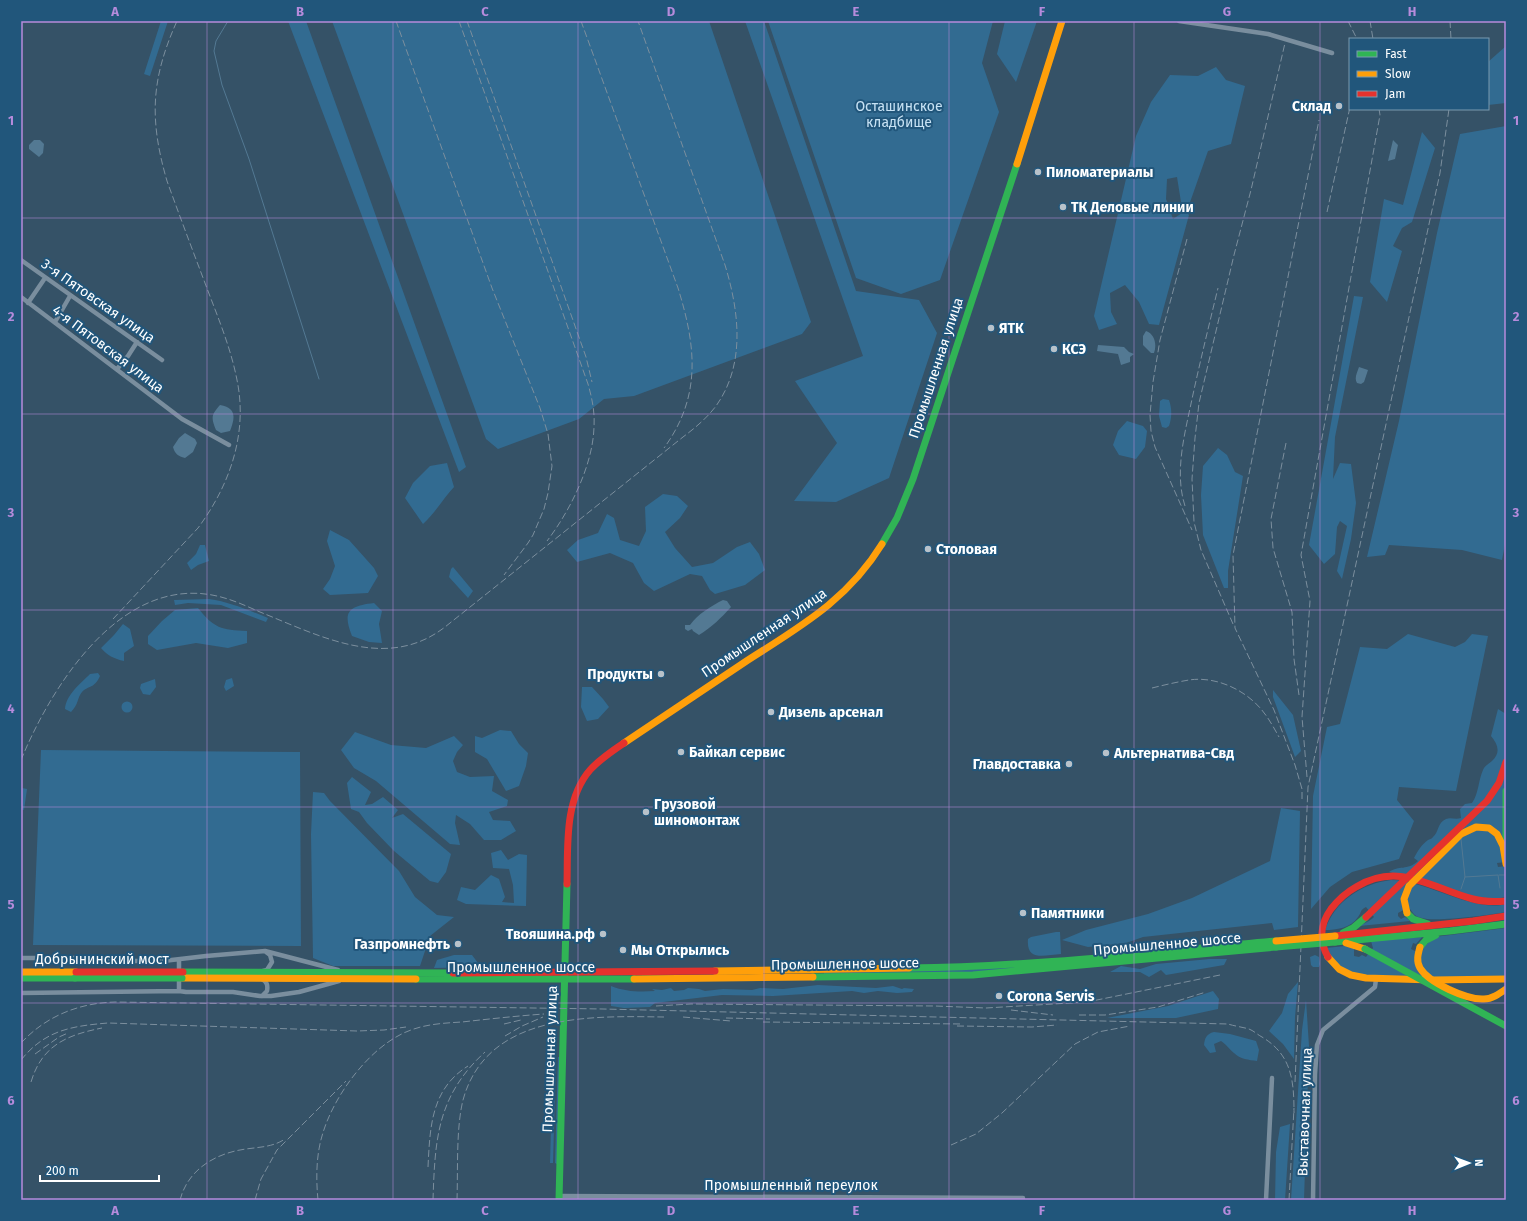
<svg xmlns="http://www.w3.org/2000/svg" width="1527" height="1221" font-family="'Fira Sans',sans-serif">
<rect width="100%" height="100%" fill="#355267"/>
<path fill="#326b91" d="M161,21H168L150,76L144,74Z
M288,21H306L466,467L459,472Z
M332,21H709L811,322L802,334L634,396L604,399L579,419L498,449L486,439Z
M745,21H764L856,291L919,300L937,333L889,478L836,502L794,501L837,443L795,381L863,356Z
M768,21H993L982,63L999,112L940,280L901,294L856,278Z
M1005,21H1037L1016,82L997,54Z
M1506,46V103L1488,105V62Z
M1216,67L1226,80L1245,86L1231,144L1208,151L1188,208L1181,202L1177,177L1167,179L1166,199L1173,219L1185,211L1189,215L1159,325L1149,324L1139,302L1125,285L1110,293L1111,312L1117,324L1099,330L1094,316L1136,136L1151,102L1170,75L1198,76Z
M1506,126V539L1502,560L1462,550L1389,545L1385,555L1367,557L1399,421L1437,233L1460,134Z
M1422,132L1435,148L1412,222L1402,228L1393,246L1402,251L1387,302L1370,282L1384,199L1403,205Z
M1354,296L1363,297L1335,437L1333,479L1340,463L1351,464L1356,503L1351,539L1342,579L1337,571L1347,526L1340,521L1337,527L1335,554L1324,564L1309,545Z
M1163,399L1169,400C1172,409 1172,417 1169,426L1166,428L1162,427L1159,416L1160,401Z
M1127,421L1143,426L1147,431L1145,447L1136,459L1119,455L1113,445L1118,431Z
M1218,448L1227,455L1235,472L1243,476L1228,571V588H1224L1203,535L1201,495L1203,466Z
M447,463L454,487C443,499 435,513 423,524L405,498L413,483L430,466Z
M663,494L677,496L688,506L680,518L665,532L675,548L692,567L713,563L737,547L750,542L759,554L765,570L745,585L715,594L710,590L702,576L690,574L654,591L644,583L633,563L610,553L577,562L567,550L578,540L598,533L607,514L614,518L620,540L639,546L646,531L645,507Z
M330,530L349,540L374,568L378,576L368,593L330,595L323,589L330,579L335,566L327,541Z
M200,545H205L209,561L198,565L191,570L187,563L196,554Z
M453,567L473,591L468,598L449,577L451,569Z
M209,599C230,602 248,610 268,618L266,622L221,605L188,603L175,605L174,600Z
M374,603L382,611L379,624L382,643L369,642L352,636C342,611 349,606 374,603Z
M198,608C214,628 221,630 247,631V643L228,648L196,643L157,650L148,644V636L162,621L175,610Z
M123,624L130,629L134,646L124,653V661C114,659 107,655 101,648L114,635Z
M1408,634L1455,647L1465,642L1472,634L1488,636L1456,791L1399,787L1397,800L1414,821L1399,859L1352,872L1330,887L1311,909L1313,796L1327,727L1340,724L1360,647L1387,649Z
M98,673L100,676C94,689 89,685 82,692C77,698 79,704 71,712L65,709C66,695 80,684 90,674Z
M232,678L234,686L226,691L224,687L226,680Z
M155,679L156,687L150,695L143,694L140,688L141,684Z
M582,687H592L603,699L609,707L598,719L587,721L581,707Z
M1273,690L1293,715L1301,751L1295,757L1273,697Z
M121.5 707a5.5 5.5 0 1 1 11 0a5.5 5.5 0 1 1-11 0Z
M1498,709L1506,714V862L1497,863L1498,867L1506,866V897L1495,899L1476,897L1389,872C1399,865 1407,871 1418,861L1414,858C1417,852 1422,844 1428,840C1429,839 1432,839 1433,837C1439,832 1437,823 1446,819C1451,817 1455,820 1461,818L1460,809L1465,804L1472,803C1479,793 1478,781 1483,770C1485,765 1489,764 1492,761C1501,753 1498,744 1491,736Z
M500,730L511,731L519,744L528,753L526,766L519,786L506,791L487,759L475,752V736L482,738Z
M355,732L391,745L426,748L454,736L463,745L457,752L453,761L457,772L470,777L494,776L492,791L508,800L507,806L489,812L493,820L510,821L516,831L501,840H484L470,824L456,815L455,823L460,845L450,844L376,781L354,768L341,750Z
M41,750L300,752L301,946L33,945Z
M352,777L371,792L365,805L372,804L383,797L398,810L392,818L403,814L451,854L446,872L438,883L430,881L394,851L367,823L359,812L351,809L347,783Z
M22,788L27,789L24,810L21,809Z
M313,792L324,793L330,801L399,871L415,897L437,915L454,917L430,936L420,966H333L313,958L311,834Z
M1281,808L1300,811L1298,927L1274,930L1272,923L1143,937L1126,943L1088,947L1062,940L1086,930L1148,914L1192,898L1270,861Z
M501,850L508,860L519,854L527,855L526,906L466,904L457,900L461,887L475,890L491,875L499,879L505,897L502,902L514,903L513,885L509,869L493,868L491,853Z
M1391,880C1426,880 1474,913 1506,904V912C1491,915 1435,922 1422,918C1416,917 1412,913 1409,907L1398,913V916L1401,919L1405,917L1410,921L1359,926C1364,923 1369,922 1374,917L1366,907C1359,911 1362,912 1358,917C1351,928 1336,930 1325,930C1335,901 1361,884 1391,880Z
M1506,928V976L1410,978L1361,975L1349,973L1334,962L1326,948L1345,946L1354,948V956L1359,957L1362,955L1366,957L1373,948L1371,941L1422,937L1416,944L1413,943L1411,949L1415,951L1422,952L1424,947L1434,937Z
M1056,932H1060L1061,954C1045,955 1026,962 1028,939L1031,937Z
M454,955H472L481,967L434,968L437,960Z
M1315,955L1319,957L1320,964L1319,967H1313L1311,965L1310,957Z
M1210,959H1227L1224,965L1166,975L1161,970L1149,977L1140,972H1110L1121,966L1140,969L1156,964Z
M1016,966V969L975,972L824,976V972Z
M1298,982L1295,1017L1294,1059L1283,1044L1269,1031L1282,1013L1288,994Z
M818,985L876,988L893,986L902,989L904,988L914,989L912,992L897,993L878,991L864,993L852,991L773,996L722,995L655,1003L650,1007L624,1008L611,1006V986C626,992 640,992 655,991L652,989L662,990L671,988L674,991L684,990L688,988L699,989L705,991L723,989L752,990L760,988L783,989Z
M1213,991L1219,999L1218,1009L1176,1018H1107L1168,1006Z
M1306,1000L1309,1046L1304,1200H1291L1302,1030Z
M1214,1032L1230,1034L1256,1041L1259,1050L1257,1061C1249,1060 1240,1059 1234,1053C1229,1049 1227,1045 1221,1041L1214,1044L1216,1052L1210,1053L1204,1045C1205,1038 1206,1034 1214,1032Z
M553,1057H556L553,1163H550Z
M558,1057H561L557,1164L555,1163Z
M1290,1124L1285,1200H1275L1276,1152L1280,1127Z"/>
<path fill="#537993" d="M34,140H40L44,144L43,153L39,157L29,149V145Z
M1393,140L1398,145L1395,159L1388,161Z
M1146,331C1155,334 1157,345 1154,353H1151L1143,345V336Z
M1098,345L1124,347L1129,352L1134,354L1130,357V362L1121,365L1118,354L1097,351Z
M1359,367L1368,370L1364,382L1361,384L1357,383C1354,378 1357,373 1359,367Z
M220,405C237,408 235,418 230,431L221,433L216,430C211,418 211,415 220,405Z
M185,433L195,439L197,443L193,452L185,458C178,456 175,454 173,447L179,438Z
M723,600L727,601L731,607C721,618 712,627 699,635L693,631L692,629L688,631L685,629V625H690C698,614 711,606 723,600Z"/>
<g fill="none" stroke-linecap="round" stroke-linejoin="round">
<path stroke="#537993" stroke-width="1" d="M228,21L216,41L214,51L222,85L249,159L319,379
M1499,875H1506
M1465,877L1498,875L1500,888
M1461,889L1465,877L1461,839"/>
<path stroke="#7a8e9e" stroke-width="4.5" d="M1179,21L1268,34L1332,53
M21,260L162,360
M21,297L182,419L229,445
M28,303L45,278
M55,322L70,296
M117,369L128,356L137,342
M21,958H101L120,961H163L206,956L265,951L338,970
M179,960V991
M263,971L267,970L272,962L270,955L266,952
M262,979C267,982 268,985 267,991L262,996
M21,993L179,991L186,992H233L260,996H271L299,992L339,981
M559,1196L1023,1198
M1266,1200L1272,1078
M1313,1200L1315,1074L1317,1045L1323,1030L1375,987L1376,979"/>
<path stroke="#30b455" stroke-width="7" d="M882,544L897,518L913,479L1017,164
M1506,791V851
M1407,913L1413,919L1428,924
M1343,933L1353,928L1366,917
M1335,942L1450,931L1506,924
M1420,947L1426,940L1436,935
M909,968C1031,967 1154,952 1276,941
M183,972L453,973
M813,977L973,975L1276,947
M21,978H75
M416,979H634
M559,1200L567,884"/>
<path stroke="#ff9f0a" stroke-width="7" d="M1017,164L1062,21
M624,743C664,716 705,689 745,662C799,627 847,601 882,544
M1346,943L1365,949
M1328,957L1339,969L1351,975L1366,978L1432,980L1506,979
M715,971L909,968
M21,972H76
M182,978L416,979
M634,979L813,977"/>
<path stroke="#e5322d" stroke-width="7" d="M567,884C568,847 564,800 590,770C600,759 612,751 624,743
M1335,936L1473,921L1506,916
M1328,957C1319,941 1320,924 1331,909C1338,900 1347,892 1356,887C1399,861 1431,888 1473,899C1484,902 1495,902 1506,901
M453,973L715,971"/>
<path stroke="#7c8f9e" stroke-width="1" stroke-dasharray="7 3" stroke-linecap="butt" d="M396,21L492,288L540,408L548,434L552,466L548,493L544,509L533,535L528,543L504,575
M459,21L588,384C592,398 595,412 594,427C593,465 570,511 547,541
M467,21L586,357L592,382
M581,21L678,288C696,346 702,396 664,448
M1348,21L1357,39
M1370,21L1373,39
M1450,21L1451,39
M1327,212L1350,107
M1187,239L1160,340L1153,382L1150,415L1151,431L1155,447L1192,530
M1286,443L1271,519L1273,548L1292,612L1294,659L1299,695
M1185,506C1174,472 1185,433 1192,399C1200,362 1209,325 1218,288
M113,619L198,528C230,485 248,433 237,380C231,349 219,320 208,291C194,254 180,217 167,181C149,119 151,79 177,21
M1233,624L1201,550L1194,522L1192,479L1195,438L1199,403L1234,255L1251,190L1285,43
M1152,688C1164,685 1177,682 1189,680C1215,676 1244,689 1261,709C1268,717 1274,728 1279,737
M21,760C51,687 119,578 212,595C229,598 244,605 260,612C320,636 387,672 445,627L683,437C695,428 707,418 716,406C746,364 739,311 725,265L638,21
M1307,777L1302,717L1310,601L1301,555L1380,115L1379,109
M1302,799V789L1295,765L1274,710L1235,628L1233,555L1319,120
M656,1006L691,1004L935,1006L986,1008L1087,1002L1220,975
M1011,1010L1053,1015
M1079,1015H1105L1158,1007L1206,992
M683,1017L731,1021
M726,1018L770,1019
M763,1022L963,1024
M504,1024L521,1020
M957,1026L1032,1027L1057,1025
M505,1036L522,1026L543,1017
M21,1043C46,1016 79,1003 115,1002L603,1009L1228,1024C1234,1026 1242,1027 1249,1029C1254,1031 1258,1035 1262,1037C1292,1055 1294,1081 1294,1113
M35,1054L59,1037L68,1033
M21,1060C45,1030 72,1026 108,1023L357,1031L384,1030L406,1027
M31,1082C42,1045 67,1035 102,1028
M1295,1082L1308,787L1440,173L1449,109
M951,1145L976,1134L1002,1113L1075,1044L1098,1032L1130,1026
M428,1167C430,1127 431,1089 468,1066
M180,1200C188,1169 216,1153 246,1149C260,1147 273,1147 285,1139
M255,1200L261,1179L277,1150L346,1081
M318,1200C316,1180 316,1156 322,1136C333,1096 371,1044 411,1030C427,1024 445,1023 462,1022C489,1019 516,1016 544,1014
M433,1200C435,1139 437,1096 485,1052
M457,1200C458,1170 456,1128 463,1100C487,1012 591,1016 664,1017
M1289,1200L1294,1108"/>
<path stroke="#30b455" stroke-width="7" d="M1276,947L1335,942
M1365,949L1506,1026
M75,978H182"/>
<path stroke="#ff9f0a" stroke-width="7" d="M1407,913L1404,899L1409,886L1461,834L1476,827L1489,828L1497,834L1503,846L1506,864
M1276,941L1335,936
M1420,947C1418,954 1416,961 1420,968C1429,983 1467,1000 1484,999C1492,999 1499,994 1506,989"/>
<path stroke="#e5322d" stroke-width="7" d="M1366,917L1487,801L1499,783L1506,762
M76,972H183"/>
</g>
<path fill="none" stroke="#b68bdc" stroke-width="1" stroke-opacity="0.55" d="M207,21V1200M393,21V1200M578,21V1200M764,21V1200M949,21V1200M1134,21V1200M1320,21V1200M21,218H1506M21,414H1506M21,610H1506M21,807H1506M21,1003H1506"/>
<g fill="#b8c2ca" stroke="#21567b" stroke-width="1.5">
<circle cx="1339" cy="106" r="4"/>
<circle cx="1038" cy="172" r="4"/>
<circle cx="1063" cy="207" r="4"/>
<circle cx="991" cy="328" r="4"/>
<circle cx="1054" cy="349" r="4"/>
<circle cx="928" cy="549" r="4"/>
<circle cx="661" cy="674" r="4"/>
<circle cx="771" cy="712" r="4"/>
<circle cx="681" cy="752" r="4"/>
<circle cx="1106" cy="753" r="4"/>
<circle cx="1069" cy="764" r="4"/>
<circle cx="646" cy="812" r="4"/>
<circle cx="1023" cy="913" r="4"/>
<circle cx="603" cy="934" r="4"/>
<circle cx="458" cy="944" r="4"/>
<circle cx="623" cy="950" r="4"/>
<circle cx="999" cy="996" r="4"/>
</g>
<g text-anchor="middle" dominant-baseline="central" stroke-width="4" stroke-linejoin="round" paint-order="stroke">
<g font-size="14" fill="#c7e2f4" stroke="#21567b">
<text x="899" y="106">Осташинское<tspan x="899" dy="16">кладбище</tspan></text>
</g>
<g font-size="14" font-weight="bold" fill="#fff" stroke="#21567b" text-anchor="start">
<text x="1331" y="106" text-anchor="end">Склад</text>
<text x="1046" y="172">Пиломатериалы</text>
<text x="1071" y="207">ТК Деловые линии</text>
<text x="999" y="328">ЯТК</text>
<text x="1062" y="349">КСЭ</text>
<text x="936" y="549">Столовая</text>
<text x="653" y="674" text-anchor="end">Продукты</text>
<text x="779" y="712">Дизель арсенал</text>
<text x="689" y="752">Байкал сервис</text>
<text x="1114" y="753">Альтернатива-Свд</text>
<text x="1061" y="764" text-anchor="end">Главдоставка</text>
<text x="654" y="804">Грузовой<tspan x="654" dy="16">шиномонтаж</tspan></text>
<text x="1031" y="913">Памятники</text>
<text x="595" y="934" text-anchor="end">Твояшина.рф</text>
<text x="450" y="944" text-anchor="end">Газпромнефть</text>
<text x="631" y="950">Мы Открылись</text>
<text x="1007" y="996">Corona Servis</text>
</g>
<g font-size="14" fill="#fff" stroke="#21567b">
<text transform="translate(98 301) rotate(35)">3-я Пятовская улица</text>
<text transform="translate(108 349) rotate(37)">4-я Пятовская улица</text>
<text transform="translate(936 368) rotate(-72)">Промышленная улица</text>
<text transform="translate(764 633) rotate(-34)">Промышленная улица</text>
<text transform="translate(1167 944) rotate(-5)">Промышленное шоссе</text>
<text x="102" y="959">Добрынинский мост</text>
<text transform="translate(845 964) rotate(-1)">Промышленное шоссе</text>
<text x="521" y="967">Промышленное шоссе</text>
<text transform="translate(550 1059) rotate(-88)">Промышленная улица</text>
<text transform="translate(1305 1112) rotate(-88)">Выставочная улица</text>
<text x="791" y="1185">Промышленный переулок</text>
</g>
</g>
<rect width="1527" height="1221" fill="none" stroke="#21567b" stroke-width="44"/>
<rect x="1349" y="38" width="140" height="72" fill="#21567b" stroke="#7a9ab0"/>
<rect x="1357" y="51" width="20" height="6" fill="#30b455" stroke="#7a9ab0"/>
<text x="1385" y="58" font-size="12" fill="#ffffff">Fast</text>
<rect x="1357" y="71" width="20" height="6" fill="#ff9f0a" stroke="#7a9ab0"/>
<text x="1385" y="78" font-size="12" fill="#ffffff">Slow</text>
<rect x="1357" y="91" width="20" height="6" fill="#e5322d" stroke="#7a9ab0"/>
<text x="1385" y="98" font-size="12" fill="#ffffff">Jam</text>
<g transform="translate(1469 1163) rotate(89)" stroke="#21567b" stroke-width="3" paint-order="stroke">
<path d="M0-3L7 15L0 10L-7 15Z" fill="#ffffff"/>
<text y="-6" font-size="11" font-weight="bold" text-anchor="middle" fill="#ffffff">N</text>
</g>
<path d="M40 1175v6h119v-6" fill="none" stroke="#ffffff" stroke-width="2"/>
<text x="46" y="1175" font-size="12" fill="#ffffff" stroke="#21567b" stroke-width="3" paint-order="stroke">200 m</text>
<rect x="22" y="22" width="1483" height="1177" fill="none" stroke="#b68bdc" stroke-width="1.5"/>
<g font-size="13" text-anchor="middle" font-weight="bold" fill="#b68bdc">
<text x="115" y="16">A</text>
<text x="300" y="16">B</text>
<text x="485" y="16">C</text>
<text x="671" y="16">D</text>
<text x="856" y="16">E</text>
<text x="1042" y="16">F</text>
<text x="1227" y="16">G</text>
<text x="1412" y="16">H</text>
<text x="11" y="125">1</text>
<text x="1516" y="125">1</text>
<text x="11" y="321">2</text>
<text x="1516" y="321">2</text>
<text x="11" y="517">3</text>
<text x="1516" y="517">3</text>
<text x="11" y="713">4</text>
<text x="1516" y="713">4</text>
<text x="11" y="909">5</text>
<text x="1516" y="909">5</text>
<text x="11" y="1105">6</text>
<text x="1516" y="1105">6</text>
<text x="115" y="1215">A</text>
<text x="300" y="1215">B</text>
<text x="485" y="1215">C</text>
<text x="671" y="1215">D</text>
<text x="856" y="1215">E</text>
<text x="1042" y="1215">F</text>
<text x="1227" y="1215">G</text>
<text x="1412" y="1215">H</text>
</g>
</svg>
